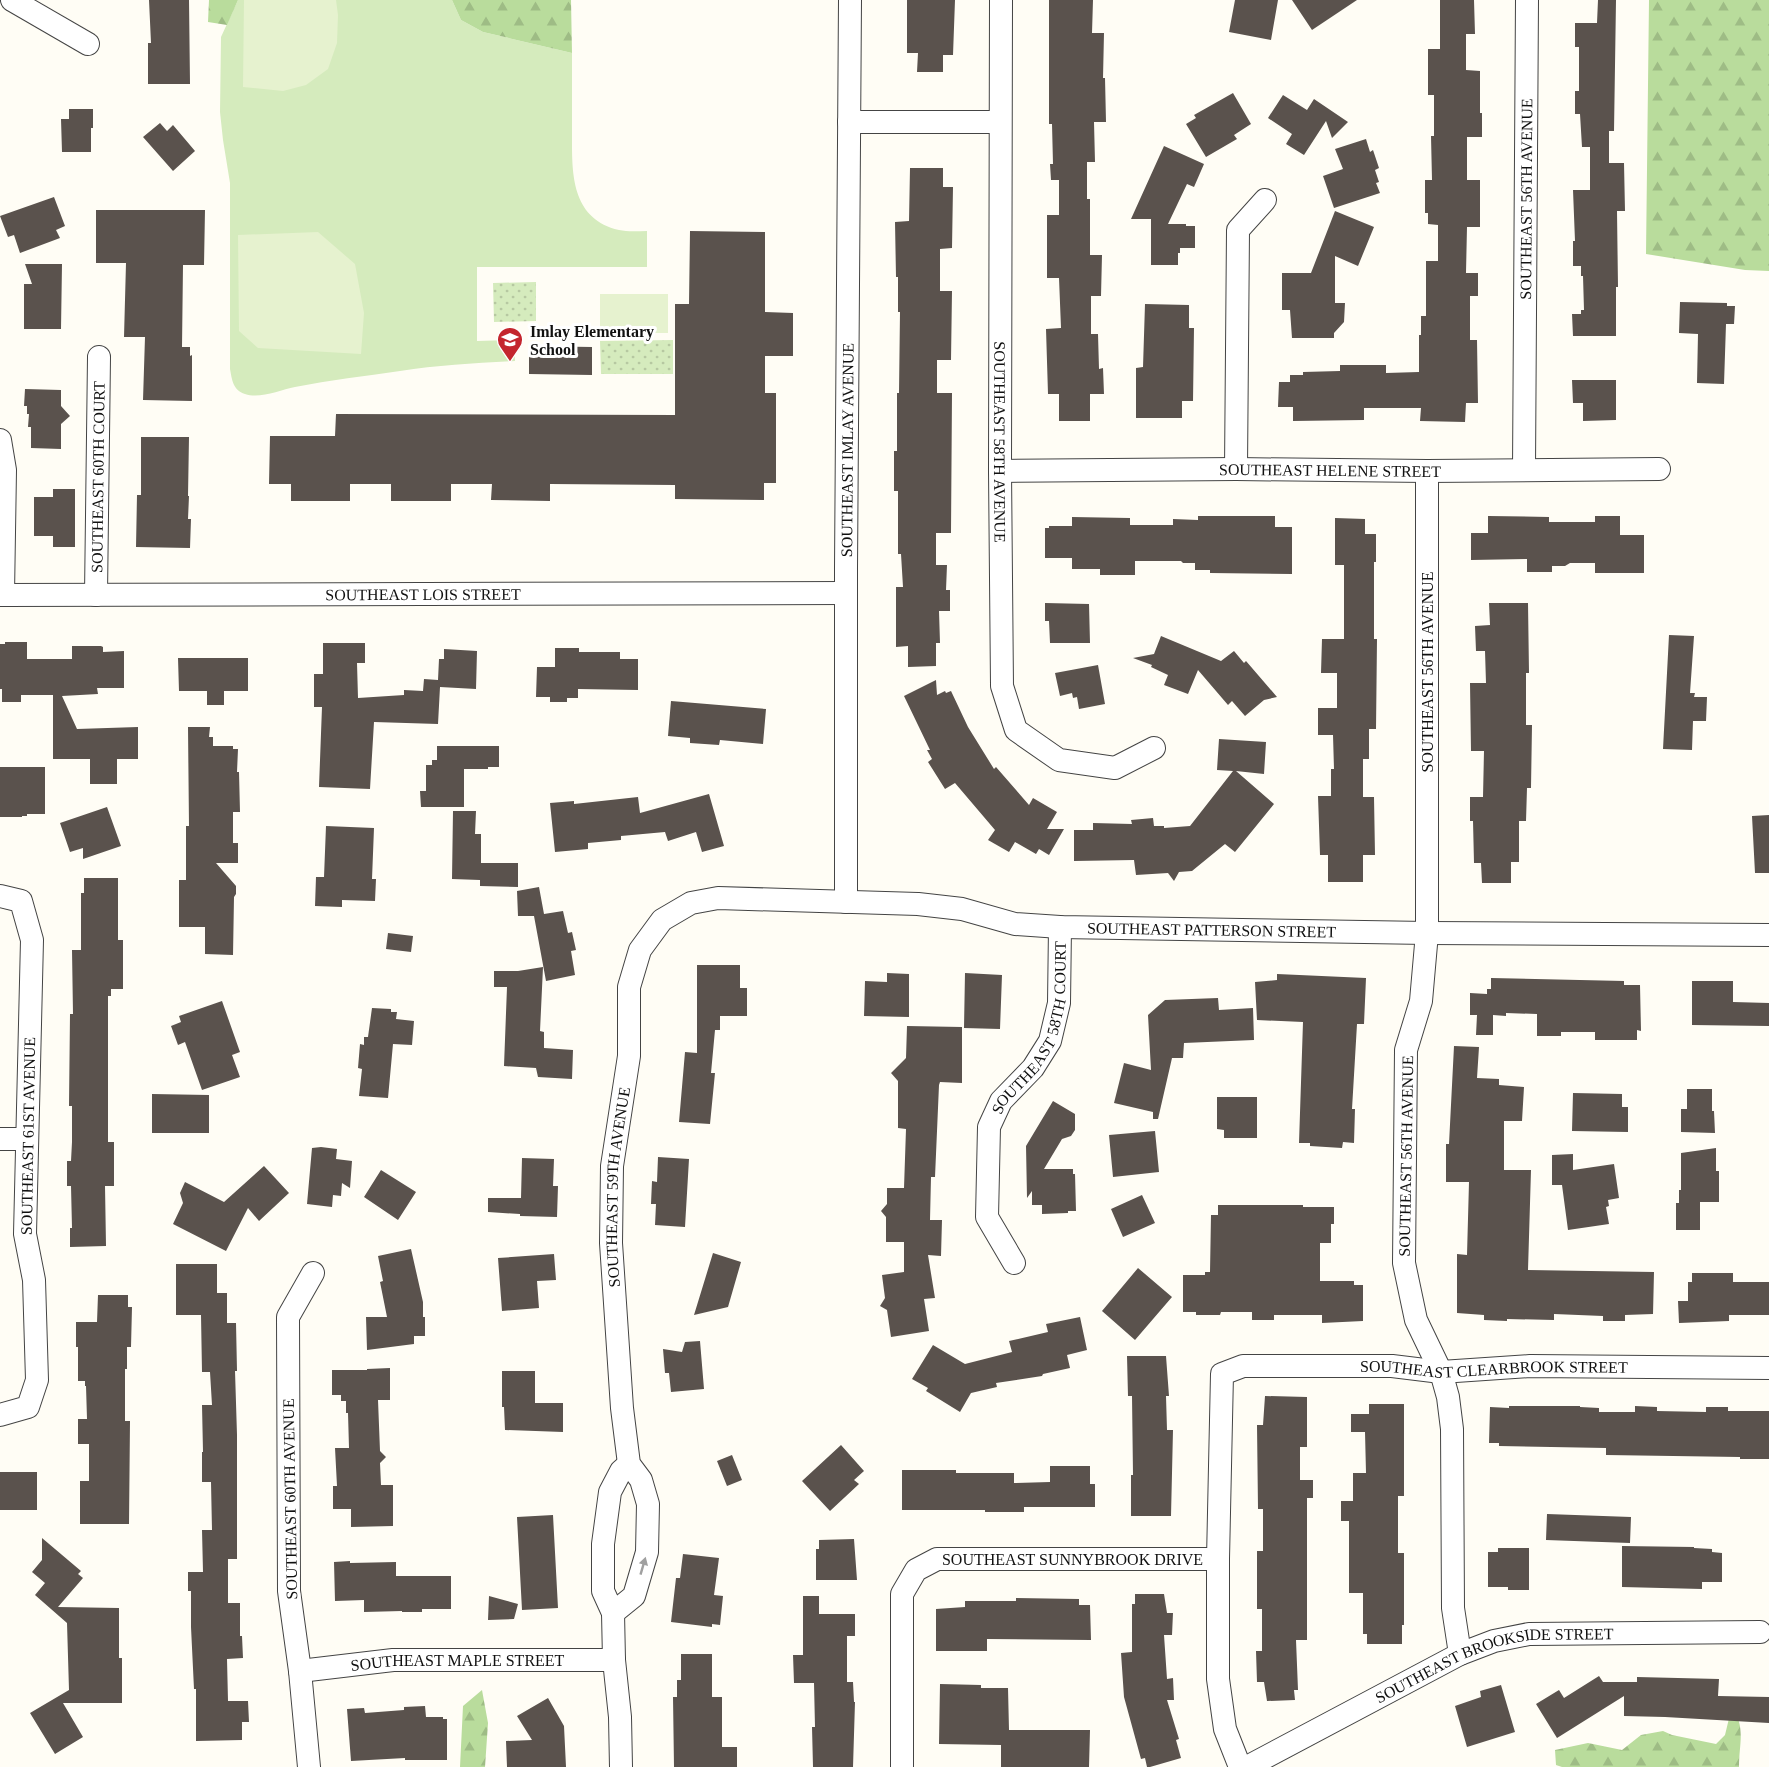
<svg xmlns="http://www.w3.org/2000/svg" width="1769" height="1767" font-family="Georgia,serif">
<defs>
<pattern id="forest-firs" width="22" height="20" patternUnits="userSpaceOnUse" patternTransform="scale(1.5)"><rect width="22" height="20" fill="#b9dc9c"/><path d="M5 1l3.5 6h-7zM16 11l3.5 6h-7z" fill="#9ebc85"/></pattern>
<pattern id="park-dots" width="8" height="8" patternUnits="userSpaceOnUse" patternTransform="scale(1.5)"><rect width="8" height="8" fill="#d5ebbd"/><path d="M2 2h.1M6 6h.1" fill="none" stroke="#b6c8a1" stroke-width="1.8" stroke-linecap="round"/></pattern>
</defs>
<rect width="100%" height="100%" fill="#fffdf5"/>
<path fill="#d5ebbd" d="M238,0H452L461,20L483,32L572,53C572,79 572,105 572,132C572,172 570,218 619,230C628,232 638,231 647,231V267H477V341L514,340L515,361C476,363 438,365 400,371C365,376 330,380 295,387C280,390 260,399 245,394C233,390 232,380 230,369V183L223,140L220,112L221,37Z"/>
<path fill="url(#forest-firs)" d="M209,0H238L227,25L208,22Z
M452,0H571L572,53L483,32L461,20Z
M1649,0H1769V271L1745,270L1646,254Z
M482,1690L488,1723L485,1767H460L463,1706Z
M1732,1706C1746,1729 1739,1742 1739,1767H1562L1556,1765L1555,1750L1588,1743L1622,1750L1641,1735L1663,1731L1672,1735L1716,1744L1725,1735Z"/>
<path fill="url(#park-dots)" d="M536,282V321L494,322L493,283Z
M673,340V374H601L600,341Z"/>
<path fill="#e6f2cf" d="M244,0H336L338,15L337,43L328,69L306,85L283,91L243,87Z
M318,232L355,264L364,313L361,354L258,348L239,331L238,235Z
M600,294H668V333H600Z"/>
<path fill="#5a524d" d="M149,0H189L190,84H148V43H151Z
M907,0H955L953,55H943V72H917L918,53H907Z
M1049,0H1093L1092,33H1104L1103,78H1105L1106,122H1094L1095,162H1087V199H1090V255H1102L1101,296H1091V334H1098L1099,369L1103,368L1104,394H1090V421H1059V394H1048L1046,329L1061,328L1059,278H1047V215H1059V180H1051L1050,164H1053L1052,124H1049Z
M1235,0H1278L1271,40L1229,32Z
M1292,0H1357L1312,30Z
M1440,0H1474L1475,34H1466V70L1480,71V113H1482V137H1467V180H1480V227H1467L1466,273H1478V296H1470V340H1477L1478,403H1466L1465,422L1420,421L1421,408H1364V420L1293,421V407H1278L1279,382H1290V375H1303V372L1340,371V365H1386V373L1419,372V335H1421V316H1426V261H1438V225L1428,224V213H1425V180H1432L1431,136H1434V95H1428V49H1440Z
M1598,0H1616L1614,131H1609V163H1624L1625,211H1617L1618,287H1616V336H1573L1572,314H1581V310H1584L1583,276H1581V266H1573V241H1575L1573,190H1590V147H1582L1580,114H1575V91H1579V47H1575V23H1597Z
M1233,93L1251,124L1234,135L1237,139L1206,157L1186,124L1196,118L1194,115Z
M1283,95L1307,110L1314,99L1348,122L1332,138L1326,121L1304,155L1286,144L1292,134L1268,118Z
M69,109H93V128H91V152H62L61,119H69Z
M160,123L167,131L173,125L195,151L173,171L143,137Z
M1366,139L1370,152L1373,150L1379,168L1375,170L1379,182L1376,183L1380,193L1334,208L1323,176L1343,169L1335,149Z
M1164,146L1204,164L1194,187L1187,184L1168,224H1186V226H1195V248H1180V253H1178V265H1151V219H1131Z
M910,168H943V187H953L952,248L940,249V291H952L951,360H937V393H952L951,533H936V565H947L946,590H950V611H939L940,643H936V666L908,667V646L896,647V587H903L901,554H898V491H894V451H897V393H899L900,312H898V277H896L895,222L909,221Z
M54,197L65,226L56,230L60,238L20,253L14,235L8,237L0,216Z
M96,210H205L204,265H183L182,347H190V356L192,355V401L143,400L145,337H124L126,263H96Z
M1335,211L1374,227L1358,266L1335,256V303H1345L1344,322L1334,333V338H1292L1290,310H1282V273H1311Z
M690,231L765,232V312L793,313V356H765V393H776V483H764V500L675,499V485L550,484V501L491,500L492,484H451V501H391V484H350V501H291V484H269L270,436H335L336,414L675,415V304H689Z
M25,264H62L61,329H24V284H32Z
M1680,302L1727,303V306H1735L1734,324H1726L1724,384L1697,383L1698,334L1679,333Z
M1145,304L1189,305V328H1194L1193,401H1182V418H1136V368L1143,367Z
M529,346L592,347V375L529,374Z
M1572,380H1616V420L1583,421V403H1573Z
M25,389L61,390V406L70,416L61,424V449L31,448V427H28L29,414H27V406H24Z
M141,437H189L188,496H189L188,519H191L190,548L136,547L137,495H141Z
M53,489H75V547H53V536H34V497H53Z
M1198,516H1275V527H1292V574L1210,573V570H1195V563H1183L1181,561H1135V575H1100V569H1072V558H1045V528H1049V526H1072V517L1130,518V525H1173V519L1198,520Z
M1488,516L1549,517V522H1595V516H1620V535H1644V573H1595V563H1570L1565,566H1552V572H1527V559L1471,560V533H1488Z
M1335,518L1365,519V534H1376V562H1374V639H1377L1376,729H1369V759H1363V797H1374L1375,855H1363V882H1328V855H1320L1318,796H1331V769H1334L1333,735H1318V708H1337V673H1321L1322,639H1344V565H1335Z
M1045,603L1089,604L1090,643H1050L1049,621H1045Z
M1489,603H1528L1529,673H1526V725H1532L1531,788H1527L1526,821H1519V862H1511V883H1482L1481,863H1474L1473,821H1470V797H1483L1484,751H1471L1470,683H1486L1485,651H1476L1475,626L1490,625Z
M1669,635L1694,636L1690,693H1695L1694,697H1707L1706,721H1693L1692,750L1663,749Z
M1161,636L1221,661L1234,651L1244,663L1246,661L1277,697L1264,700L1245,716L1232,701L1228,705L1198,670L1188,694L1164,685L1168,675L1151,667L1152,665L1133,658L1154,654Z
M5,642H27V659H72V646H101L103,647V652L124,651V688H97L98,694L62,696L77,729L138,727V759H117V784H90V759H53V695H21V702H2V689H0V644H5Z
M323,643H365V663H357L358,698L404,695V690L423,691L424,679L438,680L439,659H444V649L477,651L476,689L440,687L438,724L374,722L370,789L319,787L322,707H314V674H323Z
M555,648H579V652H620V659H638V690L578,689V698H567V702H550V697H536L537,667H555Z
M178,658H248V691H224V705H207V691H179Z
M1098,665L1105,704L1079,709L1077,697L1073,698L1072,693L1060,696L1055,673Z
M936,680L937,695L945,691L946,693L951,691L968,727L994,769L996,767L1029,805L1033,798L1057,812L1047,829H1064L1049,855L1039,849L1036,854L1015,842L1009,852L988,840L995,830L955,783L945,789L928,762L932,759L927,750H930L904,696Z
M671,701L766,709L763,744L720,740L719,745L690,743V738L668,736Z
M188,727H210L209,737H213V746H233V749H238L237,772H239L240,812H233V843H238V863H216L236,886V894L234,897L233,955L205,954V927H179V880H186V826H189Z
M1219,739L1266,742L1264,774L1236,771L1274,804L1235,852L1225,844L1192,871L1179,872L1174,881L1168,873L1136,875L1134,860L1074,861V830H1093V823L1132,824L1131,820L1153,818L1154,826H1164V828L1190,826L1233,771L1217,770Z
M437,746H499V767H488V769H464V807H421L420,791H426V765H432V760H437Z
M0,767H45V814H27V816H22V817H0Z
M709,794L724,846L702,852L696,832L668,841L665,832L621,836V840L588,843V849L555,852L550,803L574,801V804L638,797L640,813Z
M107,807L121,846L83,859V848L70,852L60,823Z
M453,811H476L475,834H481V863H518V887L480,886V880L452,879Z
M1769,815V873H1755L1752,816Z
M326,826L374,828L372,879H376L375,901L342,900V907L315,906L316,877H324Z
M84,878H118V940H123V989H111V996H108V1142H114V1186H105L106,1246L70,1247V1228H72L71,1186H67V1161H71L72,1142V1106H69L70,1014H73L72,950H81V893H84Z
M539,887L544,914L563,911L568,933L572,932L576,950L571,951L575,975L546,981L534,916H536H518L517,891Z
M388,933L413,936L411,952L386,949Z
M697,965H740V988H747V1016H720V1030H715L711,1073H715L710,1124L679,1122L685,1052L697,1053Z
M543,967L540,1031L544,1032V1048L573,1050L572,1079L538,1077L536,1068L504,1066L507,987H494V971H518Z
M887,973L909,974V1017L864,1016L865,981L887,982Z
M965,973L1002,975L1000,1029L964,1028Z
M1277,974L1366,978L1364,1024H1357L1352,1109H1355L1354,1143L1343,1142L1342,1148L1310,1146V1143H1299L1303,1022L1257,1020L1255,982L1277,980Z
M1491,978L1624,981V985H1640L1641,1031L1637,1030V1040H1595V1032H1561V1036H1537V1014L1506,1013V1016L1493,1015V1035H1476L1477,1015H1470V993L1487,994V989H1491Z
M1692,981H1733V1002L1769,1003V1026L1692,1025Z
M1218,998L1219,1010L1253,1008L1254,1040L1184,1043L1183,1058H1172L1158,1119H1153V1112L1114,1103L1124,1063L1151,1070L1148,1015L1165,1000Z
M222,1001L240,1052L232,1055L240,1077L202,1090L185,1042L178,1045L171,1026L181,1022L179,1016Z
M372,1008L391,1009V1012H397L396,1019L414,1021L412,1045L393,1044L388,1098L359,1096L362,1069L358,1068L360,1044L364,1045V1037H368Z
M907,1026L962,1027V1083L940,1082L939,1085L935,1177H931L930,1220H942L941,1256L928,1255L935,1298L924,1299L929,1331L891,1337L887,1310L880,1306L885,1298L882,1275L904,1272V1242H886V1217L881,1211L887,1204V1188H904L906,1129L898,1128V1081L891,1073L906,1058Z
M1454,1046L1479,1047L1477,1078L1499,1079V1085L1524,1087L1522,1121H1504V1170H1531L1528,1270L1654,1272L1653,1314L1625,1315V1321H1603V1316L1554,1314V1320L1507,1319V1321L1484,1320V1315L1457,1313V1254L1467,1255L1469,1182H1446V1144H1449Z
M1687,1089H1712V1111H1714L1715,1133L1681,1132V1109H1687Z
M1573,1093L1622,1094V1107H1628V1132L1572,1131Z
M152,1094L209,1095V1133H152Z
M1217,1097H1257V1138H1224V1130L1217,1129Z
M1053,1101L1075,1114V1130L1071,1136L1062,1139L1044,1169H1073V1174H1075L1076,1211H1068V1213L1042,1214V1205H1032V1191L1027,1198L1026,1146Z
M1155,1131L1159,1172L1113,1177L1109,1135Z
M321,1147L337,1149L336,1159L352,1161L350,1188L342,1183L341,1196L333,1195L332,1207L307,1204L312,1148Z
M1716,1148V1171H1719V1202H1700V1230H1676V1203H1679V1190H1681V1153Z
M1573,1154V1170L1614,1164L1619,1198L1608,1200L1609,1206L1606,1207L1609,1224L1568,1230L1562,1185H1552V1155Z
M658,1157L689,1159L685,1227L655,1225L656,1204H651L652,1181L657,1182Z
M522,1158L554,1159L553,1186H558L557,1217L520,1216V1214L488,1212V1198H521Z
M264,1166L289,1193L259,1221L248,1208L226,1251L173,1224L183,1203L180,1193L185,1182L224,1202Z
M381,1170L416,1192L398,1220L364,1197Z
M1142,1195L1155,1223L1123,1237L1111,1209Z
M1218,1205H1303V1207H1334V1224H1331V1243H1320V1281H1354V1285H1363V1321L1322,1323V1315H1274V1320H1252V1312H1221L1220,1315H1196V1312H1183V1275H1205V1272H1210L1211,1215H1218Z
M411,1249L423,1302V1317H425V1336H414V1344L367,1350L366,1317H387L380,1282L383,1281L378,1256Z
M713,1253L741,1262L728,1307L694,1315Z
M554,1254L556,1280L537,1281L539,1308L502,1311L498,1258Z
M176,1264H217V1293H227V1323H236L237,1371H235L237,1435V1559H228V1603H240V1636H242L243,1658L227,1659L228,1701H248L249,1722H242V1740L196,1741V1689H194L191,1627V1591H188V1572H203L202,1530H212L211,1482H202V1452H203L202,1405H212L210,1372H202L201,1315H176Z
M1138,1268L1172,1297L1135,1340L1102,1311Z
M1692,1273H1733V1282H1769V1315H1729V1321L1679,1323L1678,1301H1688V1282H1692Z
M98,1295H128V1307H132L131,1347H127V1369H125V1421H130L129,1524H80V1481H89V1444H78V1419H87L86,1386H85V1381H78V1347H76V1322H97Z
M1080,1317L1087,1350L1067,1355L1070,1368L1043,1374L1042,1376L996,1383L997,1387L971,1393L960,1412L926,1391L928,1388L912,1379L933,1345L965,1364L1012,1352L1009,1341L1048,1332L1046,1324Z
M700,1341L704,1389L671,1392L669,1373H665L663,1349L682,1352L685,1342Z
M1127,1356H1166L1169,1396H1166L1167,1430H1173L1171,1516H1131V1475H1133L1132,1396H1128Z
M390,1368V1400H378L380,1451L386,1457L380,1463L381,1485H393V1526L351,1527V1509H333V1486H337L335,1448H349L348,1413H346V1401H341V1395H332V1370H367V1369Z
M502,1371H535V1403H563V1432L505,1430L504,1407H502Z
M1265,1396L1307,1397V1447H1300V1480H1313V1498H1307V1640H1296L1298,1690H1294L1295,1700L1267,1701L1264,1682H1257L1256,1651H1262V1609H1257V1551H1263V1509H1258L1257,1425H1263Z
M1369,1404H1404V1496H1398V1553H1404V1625H1402V1644H1367V1634H1363V1593H1349V1521H1341V1501H1353V1473H1366L1365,1432H1351V1414H1369Z
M1509,1406H1580V1407L1599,1408V1412H1635V1406L1657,1407V1411L1706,1412V1407H1728V1411H1769V1459H1740V1457L1606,1455V1448L1499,1446V1443H1489L1490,1407L1509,1408Z
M841,1445L864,1471L854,1480L859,1484L830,1511L802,1481Z
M732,1455L742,1480L727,1486L717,1461Z
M1050,1466H1090V1484H1095V1507H1024V1512H985V1510H902V1470H956V1473H1014V1483L1050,1482Z
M0,1472H37V1510H0Z
M1547,1514L1631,1517L1630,1543L1546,1540Z
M553,1515L558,1608L522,1610L517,1517Z
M42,1538L81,1571L78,1574L83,1578L58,1607L119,1608V1658H122V1703H63L83,1737L55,1754L30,1713L69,1690L67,1623L35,1595L45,1583L32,1572L42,1560Z
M854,1539L857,1580H816V1549H819V1540Z
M1622,1546L1694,1547V1548L1712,1549V1552L1722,1553V1582H1702V1589L1622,1587Z
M1498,1548H1529V1590H1508V1587H1488V1552H1498Z
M683,1554L719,1558L714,1595L723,1596L720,1625L712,1624V1627L671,1622L676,1578H680Z
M350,1561V1563L396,1562V1576H451V1609H422V1612H402V1611L364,1612V1600L335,1601L334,1562Z
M1135,1594H1164L1167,1613H1173L1172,1635H1164L1167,1679L1173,1678L1174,1700H1167L1179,1739L1176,1740L1181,1758L1150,1767H1147L1145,1758L1141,1759L1124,1697L1121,1653L1132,1652V1604H1135Z
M489,1596L518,1604L514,1619L488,1620Z
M803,1596H819V1614H855V1636H847V1682H853L854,1702H855L853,1767H813L812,1727H815L814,1683H794L793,1655H803Z
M1016,1598L1079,1599V1605H1090L1091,1640L987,1639V1651H936V1609L965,1607V1601H1016Z
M681,1654H712V1697H722V1747H737V1767H674L673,1697H677V1680H681Z
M1599,1676L1603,1682H1637V1677L1719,1679L1718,1696L1769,1697V1723L1665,1717L1624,1716V1696L1557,1738L1536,1704L1559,1690L1564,1698Z
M940,1684L981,1685V1688H1008L1009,1730H1090L1089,1767H1001V1745L939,1744Z
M1501,1685L1515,1732L1467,1747L1455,1706L1481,1697L1480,1691Z
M548,1698L564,1726L566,1767H507L506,1741L532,1740L517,1716Z
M425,1706L426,1717H443V1719H447V1760H405V1758L351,1761L347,1709L364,1708L365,1713L404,1710V1707Z"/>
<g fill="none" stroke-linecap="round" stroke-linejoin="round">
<defs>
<g id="minor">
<path d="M12,0L88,44"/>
<path id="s1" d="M1001,0L1000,471L1002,686L1016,730L1059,760L1115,768L1154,748"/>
<path d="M849,122H1000"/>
<path d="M0,440L5,470L3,595"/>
<path d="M1236,469L1238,230L1265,200"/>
<path id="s2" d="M1524,469L1527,0"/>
<path id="s3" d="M1000,471L1236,469L1427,471L1659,469"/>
<path d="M1427,471V933L1421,1001L1406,1050L1404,1263L1416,1320L1441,1372L1448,1397L1452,1429L1453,1608L1460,1654"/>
<path id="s4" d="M0,595L846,593"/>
<path id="s5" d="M96,595L99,357"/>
<path d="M0,896L21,901L32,940L25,1234L34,1280L37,1380L28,1407L0,1415"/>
<path id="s6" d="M846,902V569L850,0"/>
<path d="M0,1139H27"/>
<path id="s7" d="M1014,1263L987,1217L989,1127L1001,1101L1033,1068L1050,1041L1059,1003L1060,927"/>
<path id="s8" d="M613,1613L634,1596L647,1552L648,1504L641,1480L629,1464L622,1408L611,1243L612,1166L629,1056V987L640,950L662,920L691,903L718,898L918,904L962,909L1015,924L1060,927L1427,933L1769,935"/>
<path id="s9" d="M300,1671L393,1660H614"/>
<path d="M309,1767L300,1671L289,1591L288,1317L313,1273"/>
<path d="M621,1767L620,1717L614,1660L613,1613L603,1591V1544L610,1492L621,1471L629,1464"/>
<path id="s10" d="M902,1767V1594L916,1570L937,1559H1218"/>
<path id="s11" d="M1240,1767L1225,1729L1218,1679V1559L1222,1374L1243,1366H1392L1441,1372L1530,1366L1769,1368"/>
<path id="s12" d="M1247,1767L1460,1654L1494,1641L1529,1634L1760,1632"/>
</g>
</defs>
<use href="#minor" stroke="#444" stroke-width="24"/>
<use href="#minor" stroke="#fff" stroke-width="22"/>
</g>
<defs><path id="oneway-solid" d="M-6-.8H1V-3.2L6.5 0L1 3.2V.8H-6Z" transform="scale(1.5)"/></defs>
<use fill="#a0a0a0" href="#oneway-solid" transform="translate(643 1566) rotate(-74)"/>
<defs>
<symbol id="school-pin" viewBox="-11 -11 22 30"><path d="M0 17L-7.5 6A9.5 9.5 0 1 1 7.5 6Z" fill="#c4262e" stroke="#fff"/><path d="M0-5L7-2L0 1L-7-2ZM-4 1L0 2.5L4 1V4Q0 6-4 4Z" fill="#fff"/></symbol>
</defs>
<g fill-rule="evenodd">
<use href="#school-pin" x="495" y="325" width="30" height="40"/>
</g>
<g text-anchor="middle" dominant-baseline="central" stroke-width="6" stroke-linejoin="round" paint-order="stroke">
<g font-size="16" fill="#111" stroke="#fff">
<text stroke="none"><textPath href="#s2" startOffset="270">SOUTHEAST 56TH AVENUE</textPath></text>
<text stroke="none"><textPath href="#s1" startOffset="442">SOUTHEAST 58TH AVENUE</textPath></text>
<text stroke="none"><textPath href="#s6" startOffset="452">SOUTHEAST IMLAY AVENUE</textPath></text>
<text stroke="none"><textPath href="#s3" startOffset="330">SOUTHEAST HELENE STREET</textPath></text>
<text stroke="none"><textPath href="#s5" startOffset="118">SOUTHEAST 60TH COURT</textPath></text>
<text stroke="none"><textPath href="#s4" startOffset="423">SOUTHEAST LOIS STREET</textPath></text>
<text transform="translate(1427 672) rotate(-90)">SOUTHEAST 56TH AVENUE</text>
<text stroke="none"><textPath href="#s8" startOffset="1278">SOUTHEAST PATTERSON STREET</textPath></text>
<text stroke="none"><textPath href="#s7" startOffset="255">SOUTHEAST 58TH COURT</textPath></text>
<text transform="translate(28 1136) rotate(-89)">SOUTHEAST 61ST AVENUE</text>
<text transform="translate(1406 1156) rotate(-89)">SOUTHEAST 56TH AVENUE</text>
<text stroke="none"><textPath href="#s8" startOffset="444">SOUTHEAST 59TH AVENUE</textPath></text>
<text stroke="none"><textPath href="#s11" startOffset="670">SOUTHEAST CLEARBROOK STREET</textPath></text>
<text transform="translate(290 1499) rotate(-91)">SOUTHEAST 60TH AVENUE</text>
<text stroke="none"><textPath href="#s10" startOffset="360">SOUTHEAST SUNNYBROOK DRIVE</textPath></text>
<text stroke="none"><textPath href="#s9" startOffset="158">SOUTHEAST MAPLE STREET</textPath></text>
<text stroke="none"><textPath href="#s12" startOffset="272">SOUTHEAST BROOKSIDE STREET</textPath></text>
</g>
<g font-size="16" font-weight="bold" fill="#111" stroke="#fff" text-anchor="start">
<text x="530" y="331">Imlay Elementary<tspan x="530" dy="18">School</tspan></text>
</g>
</g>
</svg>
